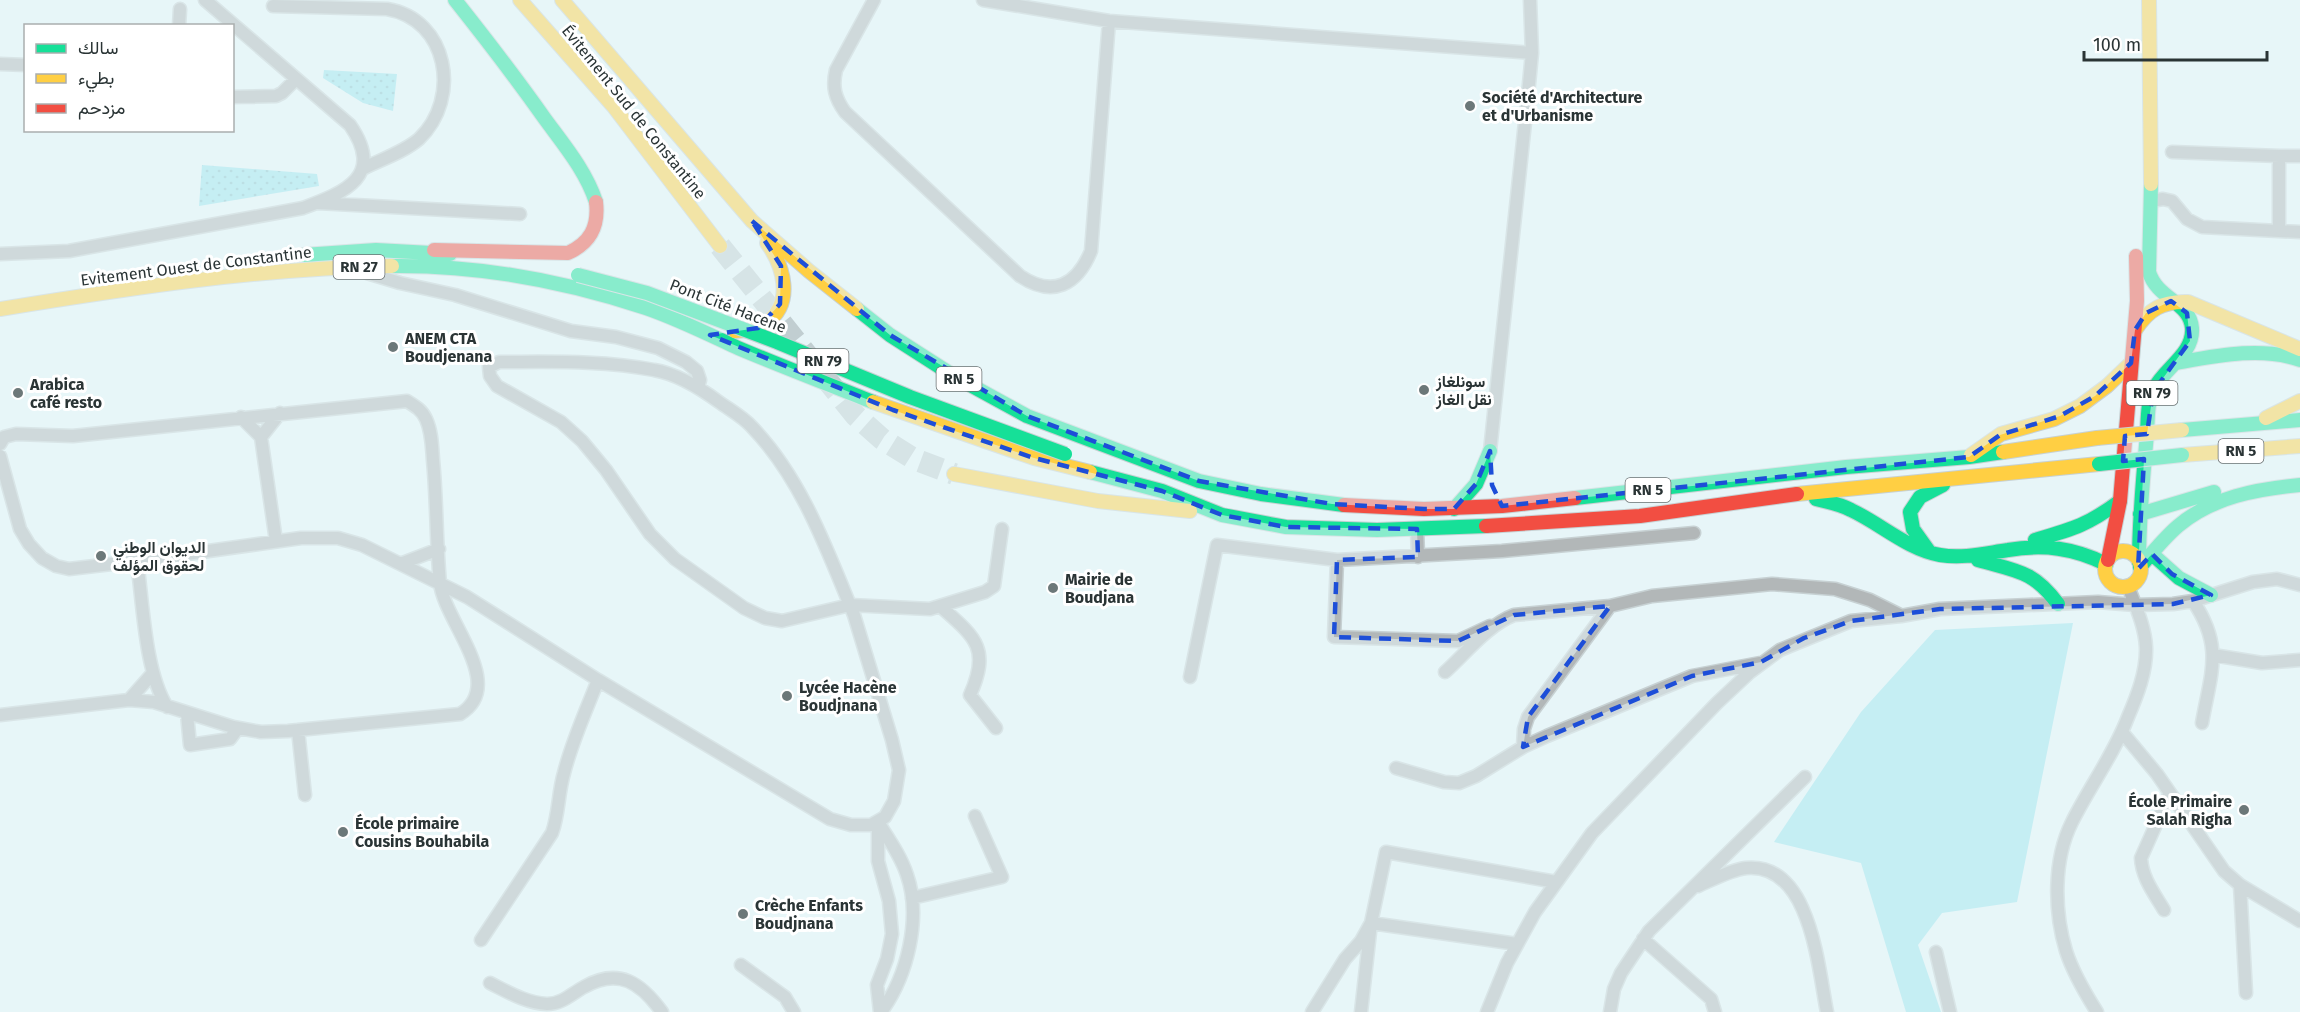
<svg xmlns="http://www.w3.org/2000/svg" width="2300" height="1012" font-family="'Fira Sans',Vazirmatn,sans-serif">
<defs>
<pattern id="park-dots" width="8" height="8" patternUnits="userSpaceOnUse" patternTransform="scale(1.5)"><rect width="8" height="8" fill="#9ce4ee"/><path d="M2 2h.1M6 6h.1" fill="none" stroke="#87c4cd" stroke-width="1.8" stroke-linecap="round"/></pattern>
</defs>
<rect width="100%" height="100%" fill="#e7f5f8"/>
<path fill="#9ce4ee" d="M2073,623L2017,902L1942,913L1918,945L1941,1012H1906L1861,863L1774,842L1861,712L1935,630Z"/>
<path fill="url(#park-dots)" d="M324,70L397,74L393,111L363,103L323,78Z
M202,165L317,174L319,186L199,206Z"/>
<g fill="none" stroke-linecap="round" stroke-linejoin="round">
<path stroke="#c1ced1" stroke-width="22" stroke-dasharray="22 11" stroke-linecap="butt" d="M720,246L855,415L882,439L914,459L954,474"/>
<defs>
<path id="street" d="M874,0L836,70C832,87 835,98 845,112L1020,276C1053,298 1077,285 1091,251L1109,21
M983,0L1109,21L1532,53
M273,6L387,9C448,19 462,98 419,139C404,152 380,160 362,169
M179,26L180,9
M0,64L26,65
M232,97L276,96L282,93L296,79
M2172,152L2279,156V230
M2279,156H2300
M2151,201L2163,199L2172,201L2187,219L2202,227L2300,232
M318,203L520,214
M0,254L69,251L303,208C346,192 385,176 350,125L205,0
M367,273L400,283L455,295L571,331L616,337L658,348L686,362L697,371L700,380L698,388
M241,417L261,437L280,413
M261,437L276,541
M0,444L4,437L16,434L73,436L407,401C415,406 422,410 426,419C432,432 432,447 433,460C437,501 436,542 440,583C444,621 508,685 460,714L288,731L261,732L233,727L154,702L129,700L0,715
M1490,451L1528,94L1532,53L1530,0
M0,456L20,529L29,544L42,558L56,566L69,569L137,561L301,538H338L362,545L467,597L598,680L830,819L851,825H871L885,817L894,801L899,770L892,740L854,615C827,550 802,479 752,427C743,417 730,410 719,402C700,388 678,374 654,370C603,360 551,362 499,362L489,367L490,376L497,386L561,422L582,441L606,470L650,534L675,559L744,608L765,618L782,621L850,605L930,609L985,592L994,586L1002,529
M1417,529L1418,557
M1337,560L1334,637L1458,641L1490,626
M137,561C143,604 145,672 167,707
M400,564L439,549
M2193,601C2224,647 2211,672 2202,723
M940,606C975,637 991,648 970,695L996,728
M2213,655L2262,663L2300,660
M1445,672C1466,653 1488,625 1514,615L1610,606L1652,596L1772,584L1835,589L1870,600L1900,615
M1190,677L1217,545L1337,560L1502,551L1694,533
M129,700L152,674
M187,714L190,745L230,739L238,728
M298,730L305,795
M2122,732L2157,774L2224,871L2240,885L2300,921
M1523,747L1524,729L1528,717L1610,606
M1396,768L1444,782L1459,783L1476,776L1523,747L1547,736L1692,676L1760,663
M878,822C888,838 901,856 907,875C922,918 907,977 881,1012
M878,823V861L889,901L892,934L887,959L877,985L880,1012
M2240,885L2246,993
M1698,886C1712,880 1730,870 1746,868C1811,862 1818,968 1827,1012
M912,898L1002,877L975,816
M2164,910C2154,893 2142,878 2141,858L2170,793
M1643,939L1711,999L1715,1012
M481,940L552,833C559,814 558,793 564,773C572,741 586,711 598,680
M1936,952L1950,1012
M741,965L785,997L794,1012
M490,983C508,992 526,1003 547,1004C562,1004 571,994 584,987C619,967 641,983 662,1012
M1312,1012L1345,959L1361,941L1371,923L1517,944
M1361,1012L1371,923L1386,852L1556,882
M1487,1012L1507,963L1535,912L1592,833L1717,703L1749,673L1780,650L1851,621L1901,616L1940,609L2098,602L2135,605L2173,604L2193,601L2253,582L2277,579L2300,585
M1610,1012L1614,989L1621,973L1649,931L1805,777
M2097,1012C2085,993 2073,973 2066,951C2054,911 2053,860 2072,822C2090,786 2114,754 2128,717C2137,696 2147,671 2146,647C2145,626 2135,605 2128,586"/>
<path id="fast" d="M455,0C486,39 516,78 545,119C564,145 586,171 596,202
M303,255L376,250L450,254
M392,266C479,265 564,281 646,308C678,319 708,334 738,348C783,367 828,384 873,402
M857,309L890,335L954,376L1027,416L1199,481L1261,494L1344,505
M2176,363C2215,356 2262,346 2300,360
M2182,430L2300,420
M1090,472L1162,491L1222,515L1286,527L1377,530L1486,526
M1575,498L1846,467L1969,457L2003,452
M1816,499C1828,502 1840,504 1851,510C1881,524 1907,549 1940,555C1963,559 1986,553 2008,550C2044,544 2074,548 2106,564
M1454,509L1476,484L1490,451
M2140,514L2214,492
M2035,540C2073,529 2088,525 2120,501
M1928,550L1913,529L1910,512L1920,497L1943,485
M2152,554L2179,578L2211,595
M1978,560C2016,571 2033,570 2058,604
M2139,562C2139,519 2143,477 2147,434C2148,419 2147,403 2154,389C2164,368 2194,354 2192,328C2190,302 2157,299 2149,272L2151,184
M2140,567C2152,553 2164,538 2178,526C2212,497 2257,489 2300,485"/>
<path id="slow" d="M520,0L614,107L720,246
M562,0L752,221L809,271L857,309
M2149,0L2151,184
M0,309C130,288 260,268 392,266
M2135,330C2149,309 2162,301 2188,302L2300,349
M735,331C746,330 757,329 766,323C795,303 783,265 767,243
M873,402L1034,458L1090,472
M2266,418L2300,401
M2003,452L2097,438
M1971,455L2001,434L2054,419L2080,406L2107,386L2131,363
M2182,455L2300,446
M954,474L1098,501L1190,511
M1797,494L2099,464
M2105 569a18 18 0 1 1 36 0a18 18 0 1 1-36 0Z"/>
<path id="jam" d="M434,250L568,253C590,243 599,227 596,202
M1344,505L1424,509L1502,506L1575,498
M1486,526L1640,516L1797,494
M2108,560L2120,501L2137,301L2136,256"/>
</defs>
<use href="#street" stroke="#c7d1d3" stroke-width="15"/>
<use href="#fast" stroke="#c7d1d3" stroke-width="16"/>
<use href="#slow" stroke="#c7d1d3" stroke-width="16"/>
<use href="#jam" stroke="#c7d1d3" stroke-width="16"/>
<use href="#street" stroke="#b2b7b8" stroke-width="12"/>
<use href="#fast" stroke="#16e098" stroke-width="14"/>
<use href="#slow" stroke="#ffcf43" stroke-width="14"/>
<use href="#jam" stroke="#f24e42" stroke-width="14"/>
<defs>
<path id="fast-bridge" d="M578,275L647,293L777,342L910,397L1065,454
M2099,464L2182,455"/>
<path id="slow-bridge" d="M2097,438L2182,430"/>
</defs>
<use href="#fast-bridge" stroke="#c7d1d3" stroke-width="16" stroke-linecap="butt"/>
<use href="#slow-bridge" stroke="#c7d1d3" stroke-width="16" stroke-linecap="butt"/>
<use href="#fast-bridge" stroke="#16e098" stroke-width="14"/>
<use href="#slow-bridge" stroke="#ffcf43" stroke-width="14"/>
</g>
<path d="M0 0H2300V1012H0ZM752,221L890,335L1027,416L1199,481L1332,504L1424,509H1454L1476,484L1490,451L1492,485L1502,506L1969,457L2000,435L2060,416L2095,396L2131,363L2135,330L2146,313L2171,301L2187,313L2190,341L2153,392L2147,434L2125,436L2123,461L2144,459L2138,569L2152,554L2172,574L2211,595L2173,604L1940,609L1851,621L1804,638L1761,662L1692,676L1523,747L1528,717L1610,606L1514,615L1458,641L1334,637L1337,560L1418,557L1417,529L1286,527L1222,515L1162,491L1034,458L893,410L710,335L758,328L780,304L781,266Z" fill="#e7f5f8" fill-opacity=".55" fill-rule="evenodd"/>
<path fill="none" stroke="#1d4ed8" stroke-width="4.5" stroke-dasharray="12 8" stroke-linejoin="round" d="M752,221L890,335L1027,416L1199,481L1332,504L1424,509H1454L1476,484L1490,451L1492,485L1502,506L1969,457L2000,435L2060,416L2095,396L2131,363L2135,330L2146,313L2171,301L2187,313L2190,341L2153,392L2147,434L2125,436L2123,461L2144,459L2138,569L2152,554L2172,574L2211,595L2173,604L1940,609L1851,621L1804,638L1761,662L1692,676L1523,747L1528,717L1610,606L1514,615L1458,641L1334,637L1337,560L1418,557L1417,529L1286,527L1222,515L1162,491L1034,458L893,410L710,335L758,328L780,304L781,266Z"/>
<g fill="#6c7879" stroke="#fff" stroke-width="2">
<circle cx="1470" cy="106" r="6"/>
<circle cx="393" cy="347" r="6"/>
<circle cx="1424" cy="390" r="6"/>
<circle cx="18" cy="393" r="6"/>
<circle cx="101" cy="556" r="6"/>
<circle cx="1053" cy="588" r="6"/>
<circle cx="787" cy="696" r="6"/>
<circle cx="2244" cy="810" r="6"/>
<circle cx="343" cy="832" r="6"/>
<circle cx="743" cy="914" r="6"/>
</g>
<g text-anchor="middle" dominant-baseline="central" stroke-width="6" stroke-linejoin="round" paint-order="stroke">
<g fill="#fff" stroke="#6a7172" stroke-width="1.5">
<rect x="333.5" y="255" width="51" height="24" rx="4.5"/>
<rect x="797.5" y="349" width="51" height="24" rx="4.5"/>
<rect x="936.5" y="367" width="45" height="24" rx="4.5"/>
<rect x="2126.5" y="381" width="51" height="24" rx="4.5"/>
<rect x="2218.5" y="439" width="45" height="24" rx="4.5"/>
<rect x="1625.5" y="478" width="45" height="24" rx="4.5"/>
</g>
<g font-size="15" font-weight="bold" fill="#2a3435">
<text x="359" y="267">RN 27</text>
<text x="823" y="361">RN 79</text>
<text x="959" y="379">RN 5</text>
<text x="2152" y="393">RN 79</text>
<text x="2241" y="451">RN 5</text>
<text x="1648" y="490">RN 5</text>
</g>
<g font-size="16" font-weight="bold" fill="#2a3435" stroke="#fff" text-anchor="start">
<text x="1482" y="97">Société d'Architecture<tspan x="1482" dy="18">et d'Urbanisme</tspan></text>
<text x="405" y="338">ANEM CTA<tspan x="405" dy="18">Boudjenana</tspan></text>
<text x="1436" y="381">سونلغاز<tspan x="1436" dy="18">نقل الغاز</tspan></text>
<text x="30" y="384">Arabica<tspan x="30" dy="18">café resto</tspan></text>
<text x="113" y="547">الديوان الوطني<tspan x="113" dy="18">لحقوق المؤلف</tspan></text>
<text x="1065" y="579">Mairie de<tspan x="1065" dy="18">Boudjana</tspan></text>
<text x="799" y="687">Lycée Hacène<tspan x="799" dy="18">Boudjnana</tspan></text>
<text x="2232" y="801" text-anchor="end">École Primaire<tspan x="2232" dy="18">Salah Righa</tspan></text>
<text x="355" y="823">École primaire<tspan x="355" dy="18">Cousins Bouhabila</tspan></text>
<text x="755" y="905">Crèche Enfants<tspan x="755" dy="18">Boudjnana</tspan></text>
</g>
<g font-size="16" fill="#2a3435" stroke="#fff">
<text transform="translate(634 112) rotate(51)">Évitement Sud de Constantine</text>
<text transform="translate(196 266) rotate(-7)">Evitement Ouest de Constantine</text>
<text transform="translate(728 306) rotate(21)">Pont Cité Hacene</text>
</g>
</g>
<rect x="24" y="24" width="210" height="108" fill="#ffffff" stroke="#aaaeae" stroke-width="1.5"/>
<rect x="36" y="44" width="30" height="9" fill="#16e098" stroke="#aaaeae" stroke-width="1.5"/>
<text x="78" y="54" font-size="18" fill="#2a3435">سالك</text>
<rect x="36" y="74" width="30" height="9" fill="#ffcf43" stroke="#aaaeae" stroke-width="1.5"/>
<text x="78" y="84" font-size="18" fill="#2a3435">بطيء</text>
<rect x="36" y="104" width="30" height="9" fill="#f24e42" stroke="#aaaeae" stroke-width="1.5"/>
<text x="78" y="114" font-size="18" fill="#2a3435">مزدحم</text>
<path d="M2084 51v9h183v-9" fill="none" stroke="#2a3435" stroke-width="3"/>
<text x="2093" y="51" font-size="18" fill="#2a3435" stroke="#ffffff" stroke-width="4.5" paint-order="stroke">100 m</text>
</svg>
